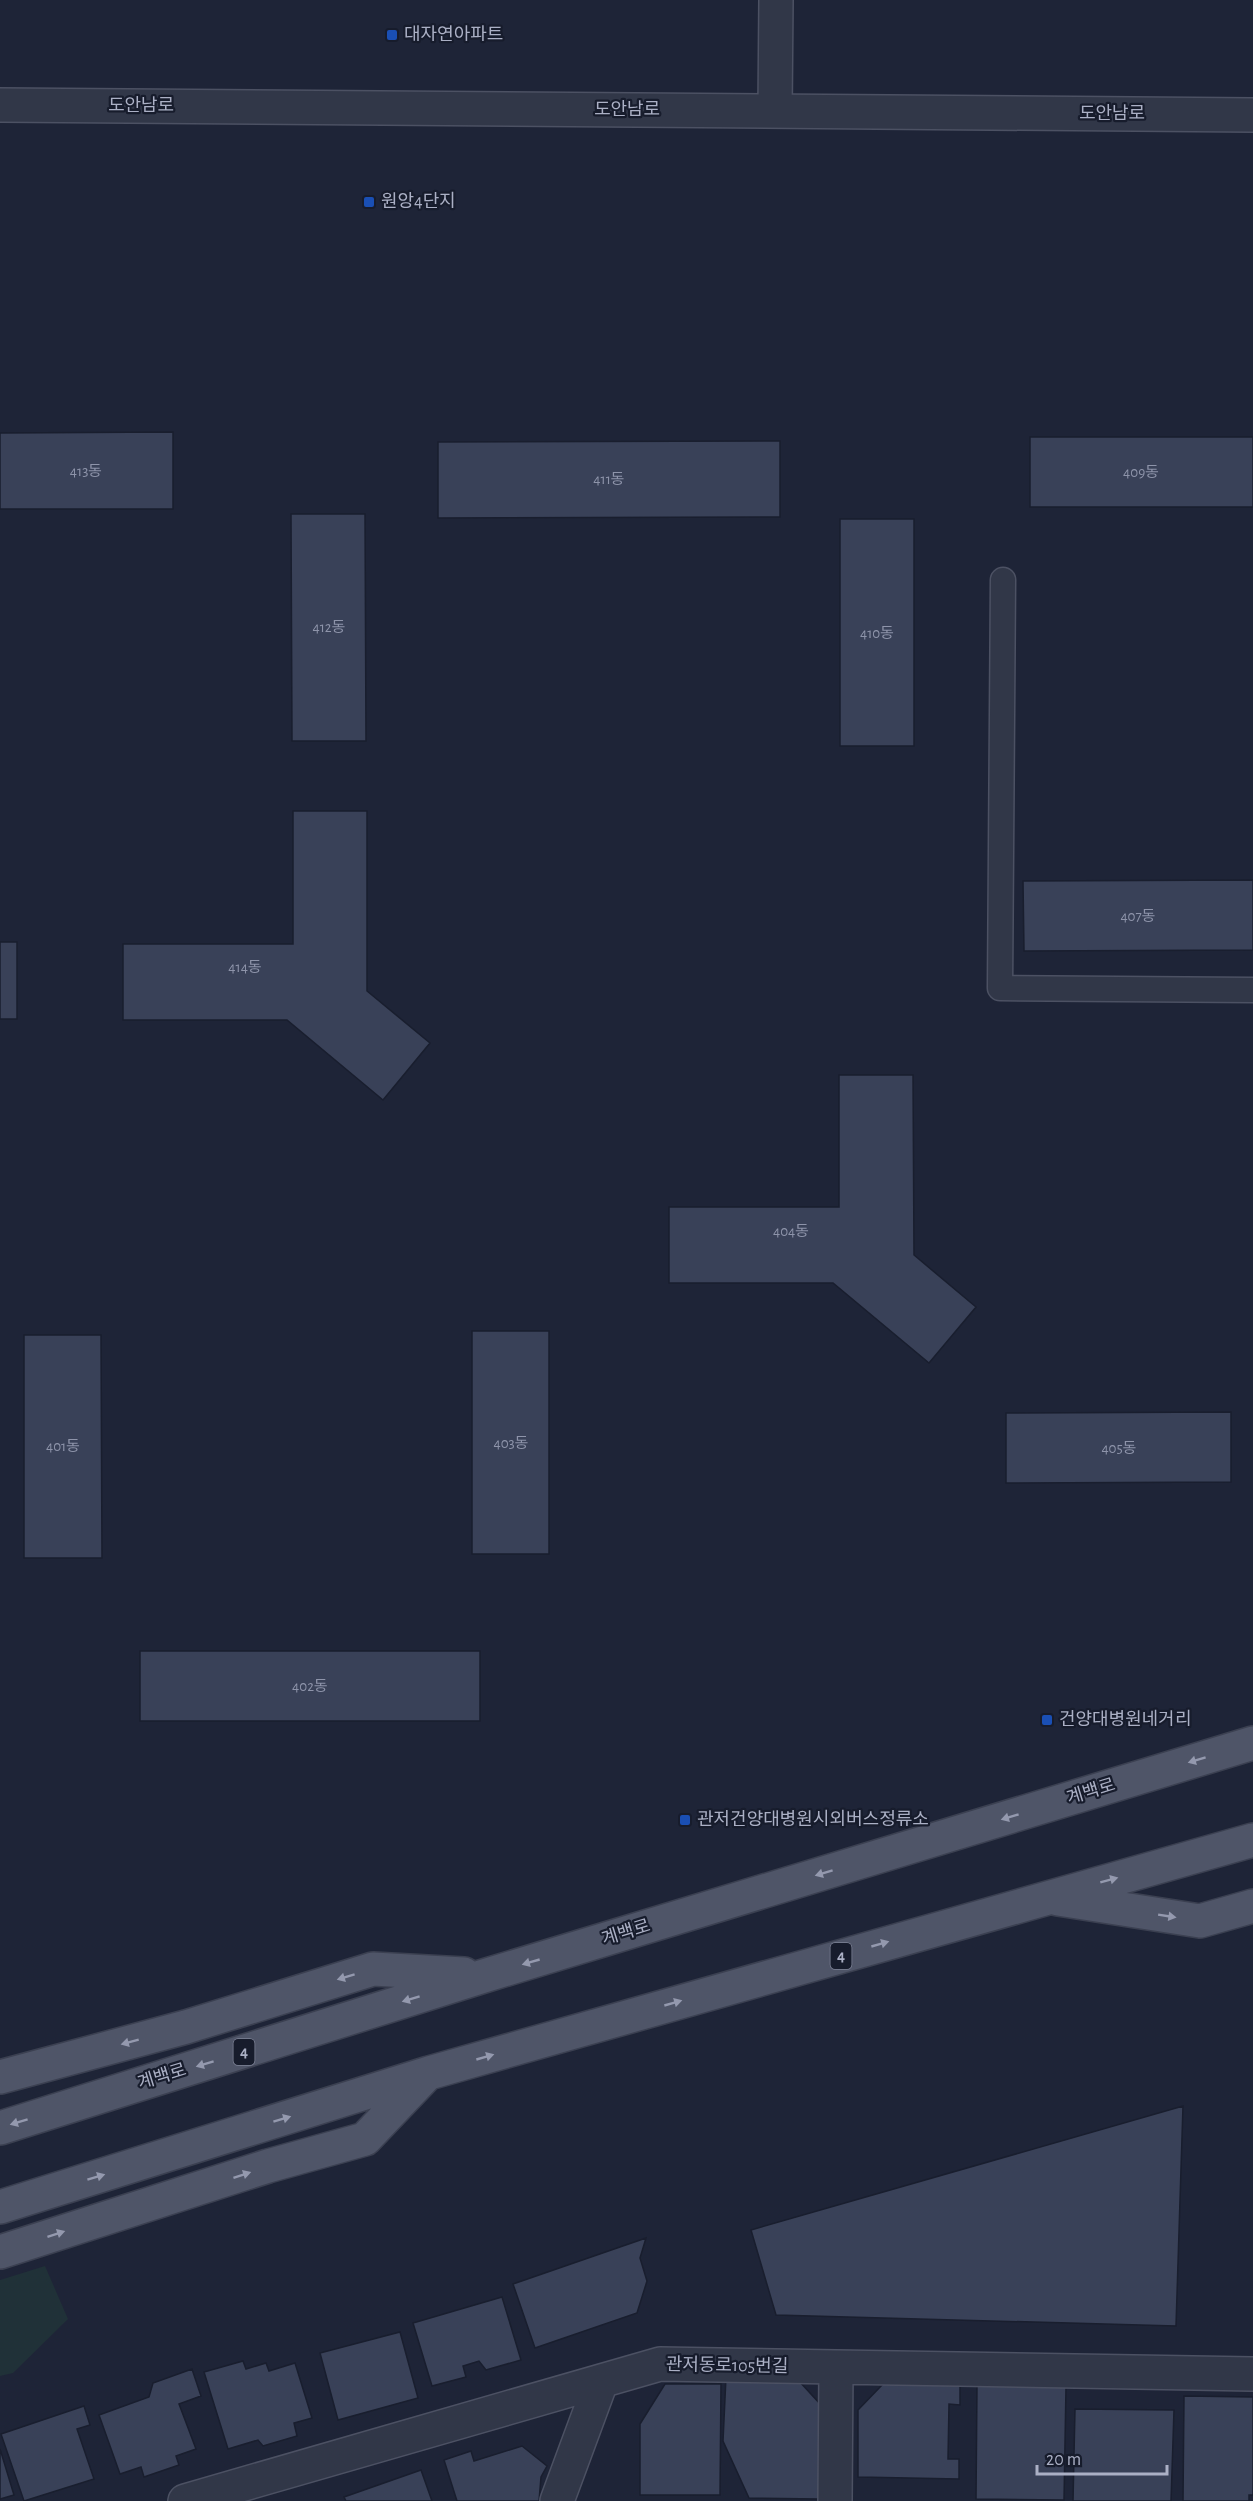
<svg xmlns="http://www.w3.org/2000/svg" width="1253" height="2501" font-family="'Alegreya Sans','Noto Sans KR',sans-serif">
<rect width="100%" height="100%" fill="#1e2437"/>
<path fill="#203138" d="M45,2266L68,2319L13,2373L0,2376V2280Z"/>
<path fill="#394158" stroke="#191e2e" stroke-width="1.5" d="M173,432V509H0V433Z
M1030,437H1253V507H1030Z
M780,441V517L438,518V442Z
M291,514H365L366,741H292Z
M840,519H914V746H840Z
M293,811H367V991L430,1043L383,1100L287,1020H123V944H293Z
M1253,880V950L1024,951L1023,881Z
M0,942H17V1019H0Z
M839,1075H913L914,1255L976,1307L929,1363L833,1283H669V1207H839Z
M472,1331H549V1554H472Z
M24,1335H101L102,1558H24Z
M1231,1412V1482L1006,1483V1413Z
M140,1651H480V1721H140Z
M1183,2106L1176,2326L776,2315L751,2230Z
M646,2238L640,2258L647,2281L637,2313L535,2348L513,2284Z
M502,2297L521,2360L486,2370L479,2361L463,2366L466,2377L432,2386L413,2323Z
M400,2332L418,2398L338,2420L320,2353Z
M243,2361L246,2369L266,2363L269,2371L295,2363L312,2418L294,2423L297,2436L263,2446L258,2440L228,2449L204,2372Z
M192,2369L201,2396L179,2404L196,2449L176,2456L179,2465L144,2477L141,2467L120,2474L99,2415L149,2397L153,2383Z
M726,2377L799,2381L821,2405L819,2499L749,2498L723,2441Z
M665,2384H721L720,2495H640V2424Z
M883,2384H960V2405L949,2404L948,2459H959V2479L858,2477V2410Z
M977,2385L1066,2387L1064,2500L976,2499Z
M1184,2396L1253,2397V2495H1249V2501H1183Z
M84,2406L90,2425L77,2429L94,2479L24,2501L1,2434Z
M1075,2409L1174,2410L1171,2501H1073Z
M522,2446L547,2466L541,2477L539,2501H457L444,2460L471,2451L474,2461Z
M0,2449L14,2495L0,2499Z
M421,2470L432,2501H346L344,2497Z"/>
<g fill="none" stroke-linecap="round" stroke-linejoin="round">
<defs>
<path id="service" d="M1003,580L1000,988L1253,990"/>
<path id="minor" d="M0,105L1253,115
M775,111L776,0
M185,2501L660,2364L1253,2374
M557,2501L601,2382
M835,2501L836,2369"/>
<path id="primary" d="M1058,1899L1200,1921L1253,1906
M0,2077L186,2027L373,1969L464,1974
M0,2128L487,1975L1253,1743
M0,2207L429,2073L1253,1840
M0,2252L268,2166L365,2139L425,2076"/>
</defs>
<use href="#service" stroke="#4c5163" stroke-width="27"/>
<use href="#minor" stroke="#4c5163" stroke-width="36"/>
<use href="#primary" stroke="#3b4051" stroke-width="36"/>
<use href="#service" stroke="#313748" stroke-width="24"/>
<use href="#minor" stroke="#313748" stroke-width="33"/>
<use href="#primary" stroke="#4f5568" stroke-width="33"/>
</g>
<defs><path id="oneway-solid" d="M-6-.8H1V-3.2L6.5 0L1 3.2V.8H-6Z" transform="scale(1.5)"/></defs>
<g fill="#9499ae">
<use href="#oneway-solid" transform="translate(1197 1760) rotate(163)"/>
<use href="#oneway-solid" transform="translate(1010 1817) rotate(163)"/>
<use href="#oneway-solid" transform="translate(824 1873) rotate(163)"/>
<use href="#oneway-solid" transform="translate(1109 1880) rotate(-15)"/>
<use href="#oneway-solid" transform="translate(1167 1916) rotate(9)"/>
<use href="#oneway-solid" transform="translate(880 1944) rotate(-16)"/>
<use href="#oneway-solid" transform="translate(531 1962) rotate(164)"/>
<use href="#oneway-solid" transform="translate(346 1977) rotate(163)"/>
<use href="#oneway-solid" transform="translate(411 1999) rotate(163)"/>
<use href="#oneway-solid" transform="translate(673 2003) rotate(-16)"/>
<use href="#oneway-solid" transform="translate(130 2042) rotate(165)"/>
<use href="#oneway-solid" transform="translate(485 2057) rotate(-16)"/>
<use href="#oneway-solid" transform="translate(205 2064) rotate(163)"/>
<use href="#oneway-solid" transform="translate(282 2119) rotate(-17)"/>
<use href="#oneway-solid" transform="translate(19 2122) rotate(163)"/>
<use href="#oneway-solid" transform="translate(242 2175) rotate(-18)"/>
<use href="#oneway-solid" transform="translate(96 2177) rotate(-17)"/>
<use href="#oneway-solid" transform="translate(56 2234) rotate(-18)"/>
</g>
<g fill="#1a4fb4" stroke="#171c2c" stroke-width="2">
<rect x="386" y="29" width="12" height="12" rx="3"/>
<rect x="363" y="196" width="12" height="12" rx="3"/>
<rect x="1041" y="1714" width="12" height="12" rx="3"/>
<rect x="679" y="1814" width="12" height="12" rx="3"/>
</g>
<g text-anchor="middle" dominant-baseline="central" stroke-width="4.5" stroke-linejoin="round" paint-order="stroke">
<g font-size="15" fill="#8e94aa">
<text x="86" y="471">413동</text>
<text x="1141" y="472">409동</text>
<text x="609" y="479">411동</text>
<text x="329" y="627">412동</text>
<text x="877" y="633">410동</text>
<text x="1138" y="916">407동</text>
<text x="245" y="967">414동</text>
<text x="791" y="1231">404동</text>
<text x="511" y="1443">403동</text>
<text x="63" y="1446">401동</text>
<text x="1119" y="1448">405동</text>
<text x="310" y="1686">402동</text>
</g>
<g fill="#171c2c" stroke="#7f8497" stroke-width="1.5">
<rect x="830.5" y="1943" width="21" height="26" rx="4.5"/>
<rect x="233.5" y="2039" width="21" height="26" rx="4.5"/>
</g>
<g font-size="16" font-weight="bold" fill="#abb0c5">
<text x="841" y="1956">4</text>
<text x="244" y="2052">4</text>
</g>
<g font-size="18" fill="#abb0c5" stroke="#171c2c" text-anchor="start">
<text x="404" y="35">대자연아파트</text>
<text x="381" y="202">원앙4단지</text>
<text x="1059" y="1720">건양대병원네거리</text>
<text x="697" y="1820">관저건양대병원시외버스정류소</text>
</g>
<g font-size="18" fill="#abb0c5" stroke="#171c2c">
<text x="141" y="106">도안남로</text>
<text x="627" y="110">도안남로</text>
<text x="1112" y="114">도안남로</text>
<text transform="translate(1091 1792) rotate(-17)">계백로</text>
<text transform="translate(626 1933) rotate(-17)">계백로</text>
<text transform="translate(162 2077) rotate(-17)">계백로</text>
<text transform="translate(727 2366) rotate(1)">관저동로105번길</text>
</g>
</g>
<path d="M1037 2465v9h130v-9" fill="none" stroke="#abb0c5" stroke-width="3"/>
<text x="1046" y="2465" font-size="18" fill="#abb0c5" stroke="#171c2c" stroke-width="4.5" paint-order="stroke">20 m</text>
</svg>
